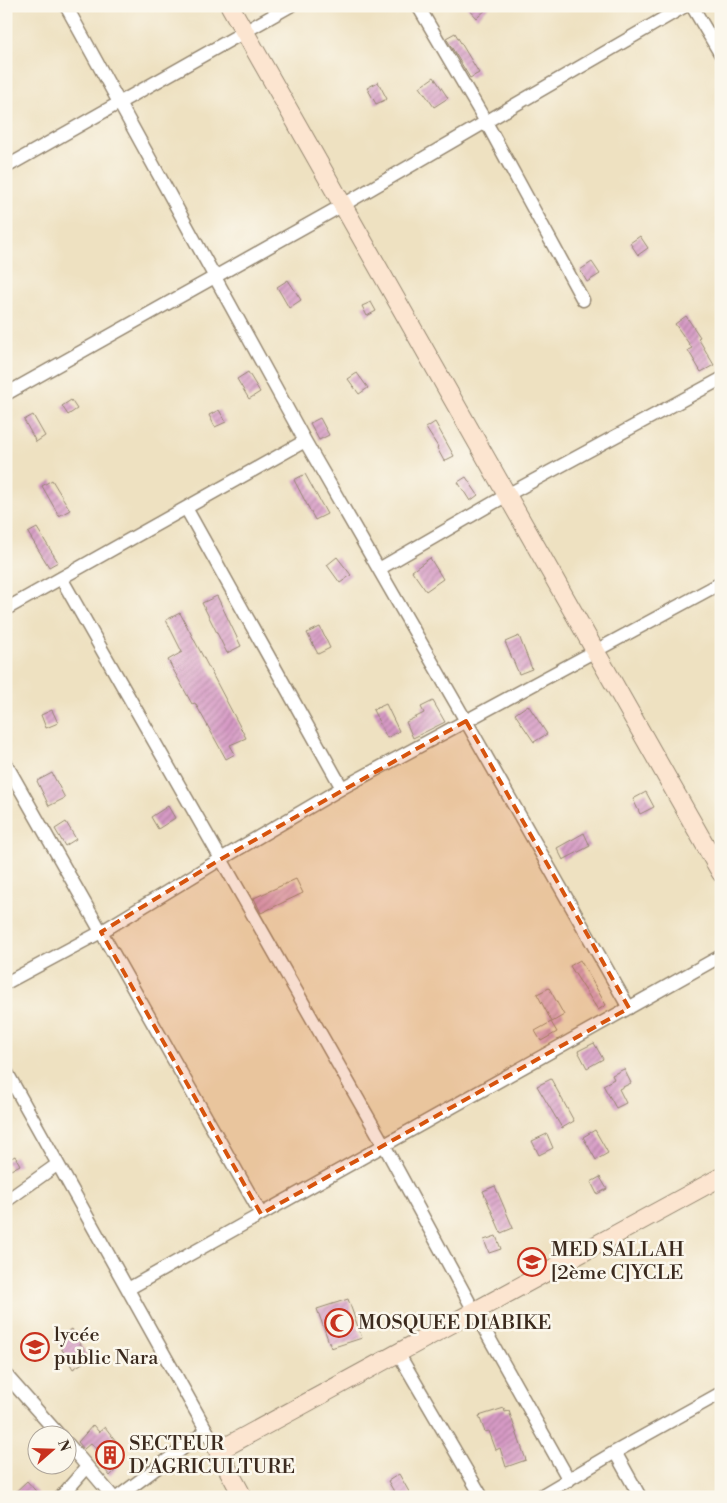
<svg xmlns="http://www.w3.org/2000/svg" width="727" height="1503" font-family="'Libre Bodoni',serif">
<defs>
<pattern id="building-hatch" width="6" height="6" patternUnits="userSpaceOnUse" patternTransform="scale(1.25)"><rect width="6" height="6" fill="#d69ac5"/><path d="M-1 1l2-2M0 6l6-6M5 7l2-2" fill="none" stroke="#af7e9f"/></pattern>
</defs>
<rect width="100%" height="100%" fill="#fbf7ec"/>
<filter id="ink" filterUnits="userSpaceOnUse"><feTurbulence type="fractalNoise" baseFrequency=".02" numOctaves="2"/><feDisplacementMap in="SourceGraphic" scale="10" xChannelSelector="R" yChannelSelector="G"/><feConvolveMatrix kernelMatrix="1 2 1 2 8 2 1 2 1" color-interpolation-filters="sRGB"/></filter>
<filter id="wash" filterUnits="userSpaceOnUse"><feTurbulence type="fractalNoise" baseFrequency=".0096" numOctaves="4" result="noise"/><feDisplacementMap in="SourceGraphic" scale="20" xChannelSelector="R" yChannelSelector="G"/><feGaussianBlur stdDeviation="1.12" result="paint"/><feColorMatrix in="noise" values="0 0 0 0 0 0 0 0 0 0 0 0 0 0 0 0 0 1.4 0 .05"/><feComposite in="paint" operator="in"/></filter>
<g filter="url(#wash)">
<rect width="100%" height="100%" fill="#eee1c1"/>
<g id="blocks">
<path fill="url(#building-hatch)" d="M466,6H490L477,18Z
M455,33L479,73L470,78L446,38Z
M434,77L448,98L434,107L420,87Z
M378,82L387,99L376,104L367,88Z
M640,236L648,248L638,255L630,243Z
M592,262L600,274L587,282L580,270Z
M288,280L301,300L289,308L277,287Z
M371,302L376,311L367,316L362,306Z
M686,316L700,337L698,338L714,365L701,372L688,350L692,348L675,324Z
M248,372L260,392L249,399L237,379Z
M357,373L368,388L359,394L348,379Z
M71,400L77,409L68,415L62,406Z
M219,410L226,422L215,427L209,415Z
M33,415L45,436L36,442L24,420Z
M320,418L329,435L319,440L310,423Z
M435,422L454,456L444,461L437,448L438,447L426,428Z
M305,474L327,514L315,520L294,480Z
M466,477L478,495L470,501L458,482Z
M52,480L70,510L59,516L42,486Z
M37,528L58,562L49,567L28,533Z
M337,557L351,575L340,583L327,565Z
M430,558L443,579L426,591L412,571Z
M217,596L241,646L227,653L202,603Z
M180,613L246,738L230,745L235,754L226,759L195,703L192,704L168,660L182,652L166,620Z
M320,627L330,648L318,654L307,633Z
M519,636L532,669L519,674L505,642Z
M433,701L445,722L413,738L406,722L424,713L421,707Z
M386,704L399,731L387,738L373,710Z
M528,705L547,734L534,742L515,714Z
M52,710L58,723L46,728L41,715Z
M52,773L65,798L49,806L37,781Z
M646,792L654,807L640,814L633,799Z
M168,806L175,818L158,829L151,817Z
M66,822L76,839L65,846L55,829Z
M584,833L590,846L563,860L557,848Z
M296,879L303,893L261,913L254,898Z
M580,960L606,1005L598,1010L570,966Z
M549,988L564,1015L552,1022L537,994Z
M551,1022L557,1032L541,1041L535,1031Z
M594,1043L603,1059L587,1068L578,1051Z
M624,1069L631,1083L619,1089L626,1103L616,1108L603,1085L614,1079L612,1075Z
M551,1079L574,1121L562,1128L537,1086Z
M595,1130L608,1153L596,1160L583,1137Z
M547,1134L553,1148L539,1155L532,1141Z
M15,1156L20,1165L11,1170L6,1161Z
M600,1177L607,1189L597,1194L591,1182Z
M495,1186L513,1228L501,1233L483,1191Z
M496,1236L501,1249L489,1253L484,1240Z
M348,1299L362,1338L331,1348L317,1309Z
M72,1329L89,1359L73,1369L56,1339Z
M504,1408L505,1412L509,1411L526,1460L506,1467L500,1448L496,1450L489,1431L485,1432L479,1416Z
M93,1425L99,1432L105,1427L119,1445L114,1451L123,1462L110,1476L102,1466L108,1462L91,1443L84,1449L78,1442Z
M399,1474L412,1497H397L388,1481Z
M27,1481L41,1497H10Z"/>
</g>
</g>
<g filter="url(#ink)">
<use href="#blocks" fill-opacity="0" stroke="#948670" stroke-width="1"/>
<g fill="none" stroke-linecap="round" stroke-linejoin="round">
<defs>
<path id="street" d="M66,6L305,441L466,721L629,1008
M418,6L486,122L583,300
M692,6L721,55
M6,167L290,6
M6,394L343,205L685,6
M186,508L342,788
M379,569L507,495L721,379
M61,578L384,1145L474,1311L569,1480
M6,609L305,441
M6,764L261,1214
M6,983L101,932L221,859L342,788L721,583
M6,1071L218,1451
M6,1201L58,1164
M128,1289L721,956
M398,1353L482,1497
M6,1375L60,1436
M68,1444L113,1497
M615,1452L640,1497
M61,1497L87,1467
M118,1497L206,1431
M539,1497L615,1452L721,1393"/>
<path id="secondary" d="M230,6L721,873
M243,1497L218,1451L721,1177"/>
</defs>
<use href="#street" stroke="#948670" stroke-width="15"/>
<use href="#secondary" stroke="#948670" stroke-width="20"/>
<use href="#street" stroke="#fff" stroke-width="12"/>
<use href="#secondary" stroke="#fce5d0" stroke-width="18"/>
</g>
</g>
<path fill="#d7540e" fill-opacity="0.2" stroke="#d7540e" stroke-width="4" stroke-dasharray="10 6" stroke-linejoin="round" d="M466,721L629,1008L261,1214L101,932L221,859Z"/>
<defs>
<symbol id="school-ring" viewBox="-11 -11 22 22"><circle r="9.5" fill="#fbf7ec" stroke="#c8321e" stroke-width="1.5"/><path d="M0-5L7-2L0 1L-7-2ZM-4 1L0 2.5L4 1V4Q0 6-4 4Z" fill="#c8321e"/></symbol>
<symbol id="mosque-ring" viewBox="-11 -11 22 22"><circle r="9.5" fill="#fbf7ec" stroke="#c8321e" stroke-width="1.5"/><path d="M3.5-4.9A6 6 0 1 0 3.5 4.9A5 5 0 1 1 3.5-4.9Z" fill="#c8321e"/></symbol>
<symbol id="building-ring" viewBox="-11 -11 22 22"><circle r="9.5" fill="#fbf7ec" stroke="#c8321e" stroke-width="1.5"/><path d="M-4-6H4V6H1V3H-1V6H-4ZM-2.5-4.3h1.7v1.8h-1.7ZM.8-4.3h1.7v1.8H.8ZM-2.5-1h1.7V.8h-1.7ZM.8-1h1.7V.8H.8Z" fill="#c8321e"/></symbol>
</defs>
<g fill-rule="evenodd">
<use href="#school-ring" x="516" y="1246" width="32" height="32"/>
<use href="#mosque-ring" x="323" y="1307" width="32" height="32"/>
<use href="#school-ring" x="19" y="1331" width="32" height="32"/>
<use href="#building-ring" x="94" y="1439" width="32" height="32"/>
</g>
<g text-anchor="middle" dominant-baseline="central" stroke-width="5" stroke-linejoin="round" paint-order="stroke">
<g font-size="20" fill="#3b2a1e" stroke="#fbf7ec" text-anchor="start">
<text x="551" y="1250">MED SALLAH<tspan x="551" dy="23">[2ème C]YCLE</tspan></text>
<text x="358" y="1323">MOSQUEE DIABIKE</text>
<text x="54" y="1335">lycée<tspan x="54" dy="23">public Nara</tspan></text>
<text x="129" y="1444">SECTEUR<tspan x="129" dy="23">D'AGRICULTURE</tspan></text>
</g>
</g>
<rect width="727" height="1503" fill="none" stroke="#fbf7ec" stroke-width="25"/>
<g transform="translate(52 1450) rotate(70)"><circle r="24" fill="#fbf7ec" stroke="#aea59a"/>
<path d="M0-4L9 19L0 12L-9 19Z" fill="#c8321e"/>
<text y="-8" font-size="14" font-weight="bold" text-anchor="middle" fill="#3b2a1e">N</text>
</g>
</svg>
